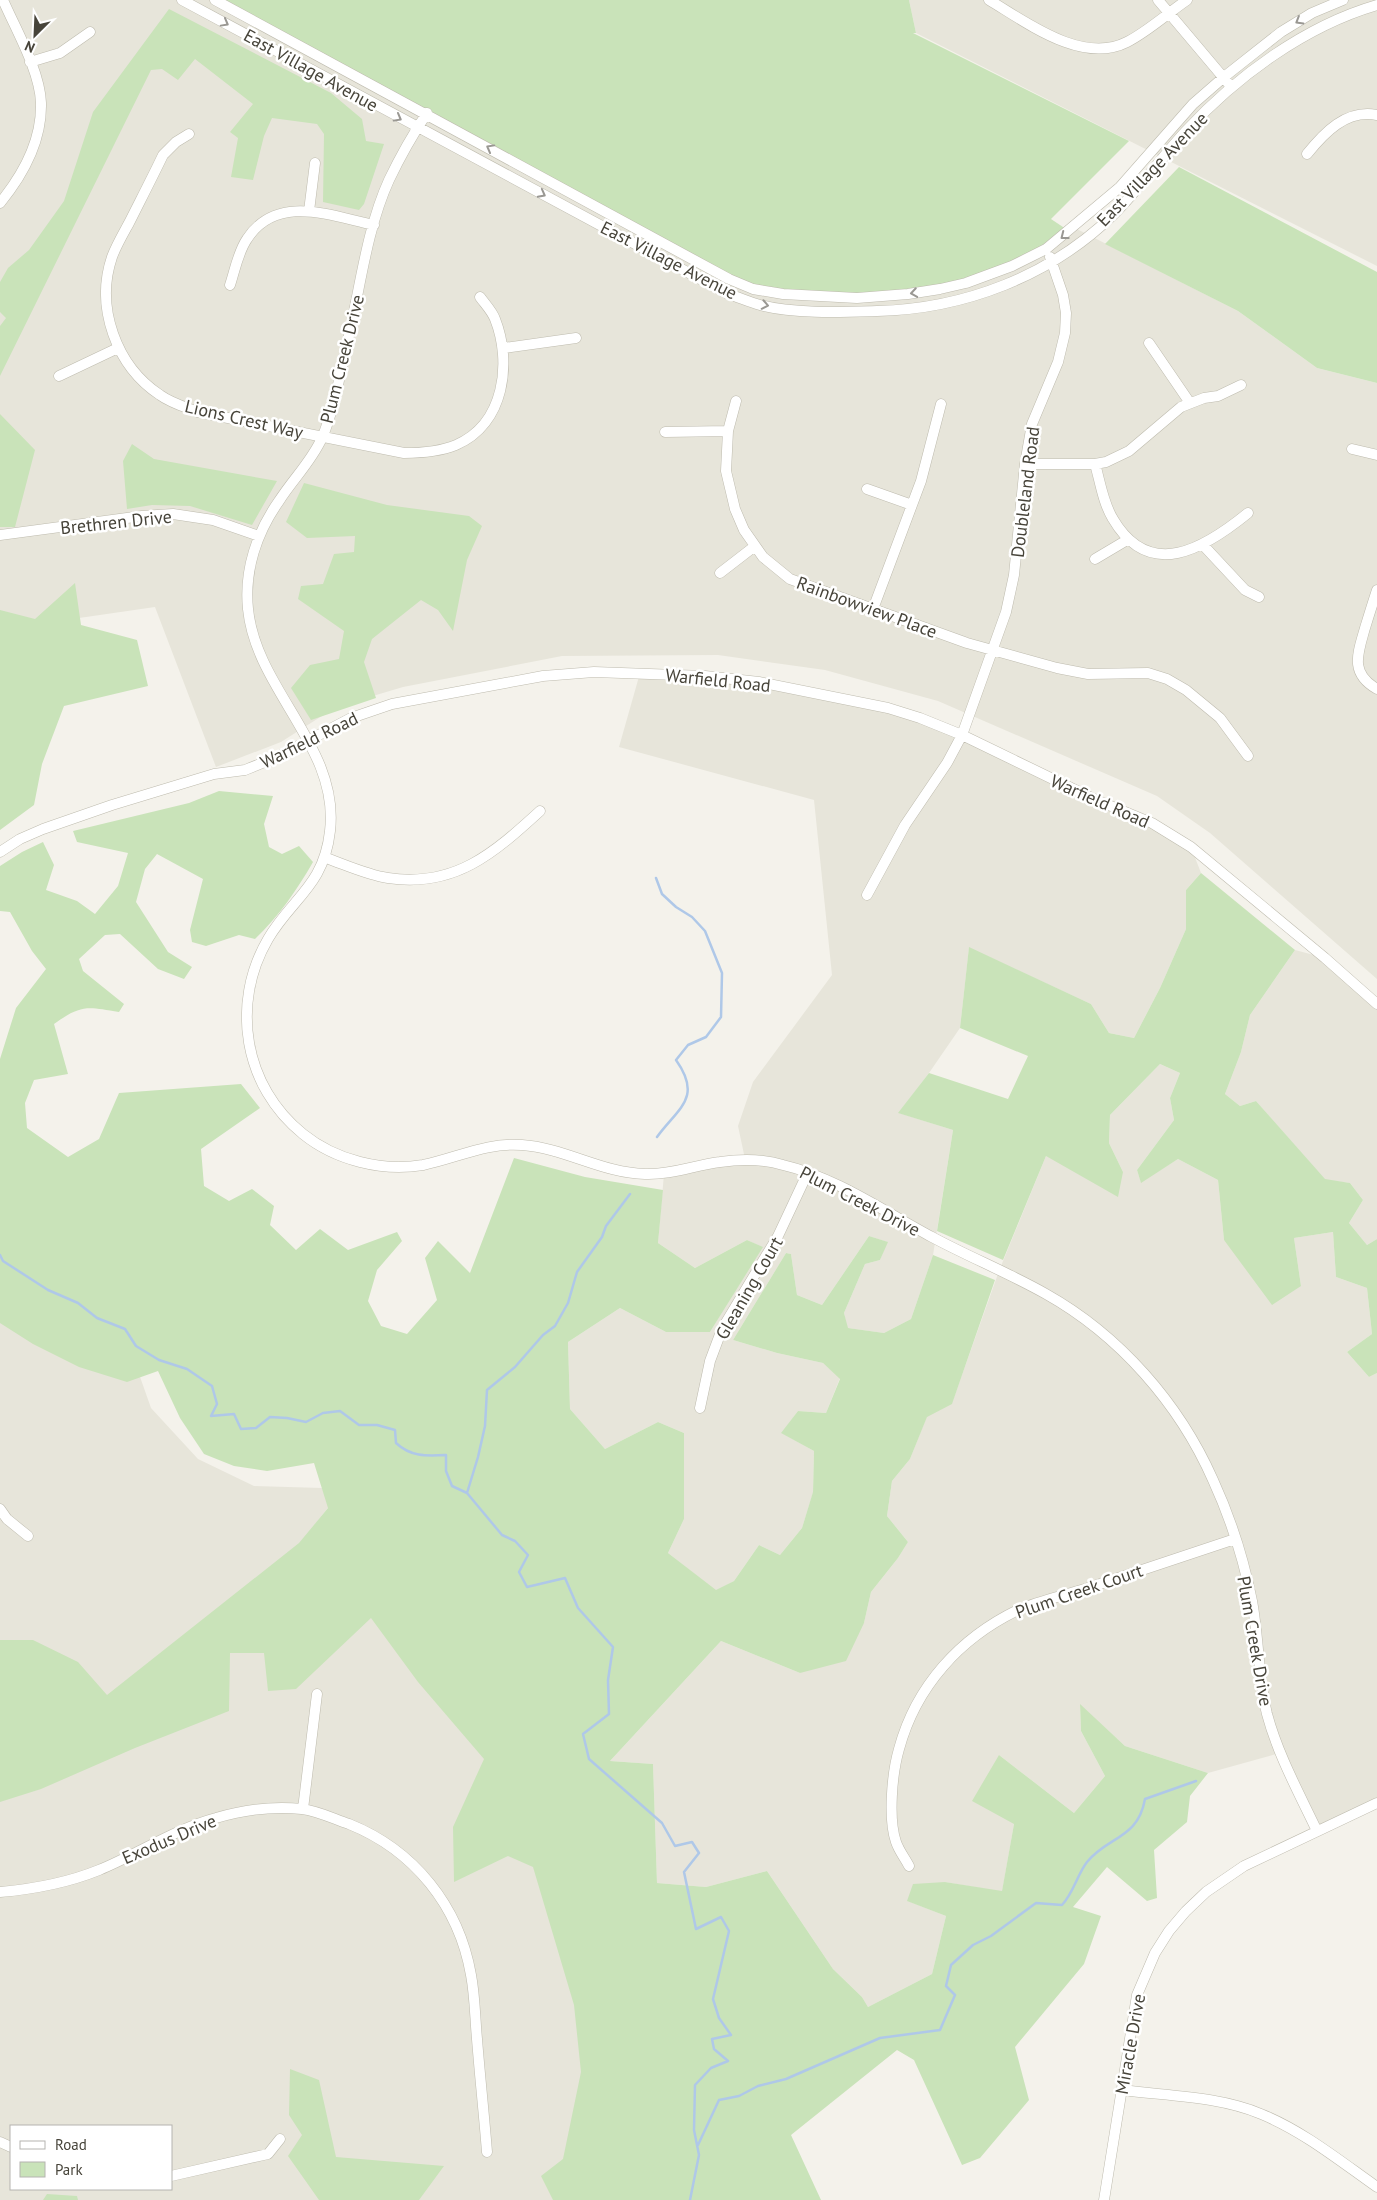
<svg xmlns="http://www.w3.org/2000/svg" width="1377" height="2200" font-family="'PT Sans',sans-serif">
<rect width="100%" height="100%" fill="#f4f2eb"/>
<path fill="#e7e5da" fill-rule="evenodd" d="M0,0H240L1033,248L1069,225L1238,311L1317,368L1377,383V979L1210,833L1157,796L938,701L825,670L718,655L562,656L403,687L336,707L281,742L216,767L155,607L17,627L0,626Z
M909,0H1377V266L916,33Z
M640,673L705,676L759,682L888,708L920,718L962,735L1094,799L1152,823L1191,847L1201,873L1186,890V929L1160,988L1134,1038L1109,1033L1091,1004L969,948L960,1028L929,1073L899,1113L953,1130L933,1255L911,1319L884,1333L847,1328L844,1313L865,1264L880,1260L887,1242L869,1236L822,1305L797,1295L791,1254L786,1253L733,1340L777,1353L823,1363L840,1378L826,1413L798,1411L782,1433L814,1451L813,1493L802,1528L780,1555L759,1545L734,1581L716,1591L668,1553L684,1519V1433L658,1422L605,1449L570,1409L568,1342L620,1308L666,1332H710L762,1247L747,1240L695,1268L658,1243L664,1174L718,1162L745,1159L738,1126L753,1082L832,975L814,800L619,747Z
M1295,950L1325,958L1377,1004V1239L1367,1245L1349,1223L1363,1200L1350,1183L1325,1180L1256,1101L1240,1106L1225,1094L1241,1052L1250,1015Z
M1160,1064L1180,1073L1170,1098L1174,1120L1137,1170L1141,1182L1178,1159L1218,1180L1224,1240L1301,1286L1294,1238L1333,1232L1336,1277L1367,1288L1372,1334L1347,1352L1369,1377L1377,1373V1803L1317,1831L1280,1753L1208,1773L1125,1746L1080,1705L1081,1731L1105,1776L1074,1813L999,1755L1014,1824L1002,1892L945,1882L908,1901L946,1916L932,1974L868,2007L862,1997L833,1969L767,1871L706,1887L657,1883L653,1764L610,1761L721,1641L800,1673L864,1623L871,1592L898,1558L908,1542L887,1516L892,1481L910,1459L927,1416L952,1403L999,1271L1046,1156L1123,1172L1109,1143L1110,1115Z
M0,1276L139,1374L151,1408L198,1459L254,1486L322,1488L331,1504L301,1542L249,1587L374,1600L530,1793L587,2036L582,2200H0ZM11,2126H171V2189H11Z"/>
<path fill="#c9e3b9" d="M224,0H909L916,33H913L1129,141L1051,219L1069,231L1046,249L966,283L857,298L753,289Z
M169,9L331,93L362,119L366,141L384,144L364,204L359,210L323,202L324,134L317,124L272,118L264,136L253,180L231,177L238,138L230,132L253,104L195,59L178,80L162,69L151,70L0,376V326L6,318L0,312V282L8,268L29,250L64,201L93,112Z
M1179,167L1377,272V383L1317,368L1238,311L1105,244Z
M0,414L35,450L15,527H0Z
M132,444L154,459L277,481L252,525L190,506L152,505L127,509L123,461Z
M304,483L387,505L469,516L482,526L467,560L453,631L438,610L421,600L372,639L364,662L376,698L311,720L291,688L310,665L339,659L344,631L298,599L301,586L323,584L334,554L354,552L355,536L307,538L286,522Z
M75,583L81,625L137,640L148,686L64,706L42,764L34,805L0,830V610L35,619Z
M219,791L273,796L264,824L269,847L282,854L299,846L313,862C297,890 279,916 255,939L239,935L206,946L192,942L190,930L203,879L157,854L145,869L136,902L168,952L192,967L184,979L158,969L120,934L105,935L79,959L83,971L124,1004L119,1012C87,1007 82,1004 54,1024L68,1074L34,1080L25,1103L27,1128L68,1157L99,1139L119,1093L241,1084L260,1108L201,1149L204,1186L229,1201L252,1189L274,1206L270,1225L296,1250L320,1229L348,1250L397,1232L402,1241L377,1270L368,1301L381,1326L407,1334L437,1300L425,1258L438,1241L470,1273L514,1158L585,1177L663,1190L658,1243L695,1268L747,1240L763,1247L710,1332H666L620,1308L568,1342L570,1409L605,1449L658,1422L684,1433V1519L668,1553L716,1590L734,1581L759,1545L780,1555L802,1528L813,1492L814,1451L781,1433L798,1411L826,1413L840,1379L823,1363L777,1353L733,1340L786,1253L791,1254L797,1295L822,1305L869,1236L888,1242L880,1260L865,1264L844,1313L848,1328L884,1333L911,1319L933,1255L995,1280L952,1404L927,1417L910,1459L892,1481L887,1516L908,1542L898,1558L871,1592L864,1623L846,1661L800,1673L721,1641L610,1761L653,1764L657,1883L706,1887L767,1871L833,1969L862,1997L868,2007L932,1974L946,1916L907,1901L913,1884L945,1882L1002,1891L1014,1824L972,1801L999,1755L1074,1813L1105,1776L1081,1731L1080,1704L1125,1746L1208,1773L1190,1796L1187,1822L1154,1850L1157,1898L1147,1901L1107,1867L1073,1907L1101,1916L1084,1964L1015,2047L1029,2100L980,2158L962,2165L914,2060L897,2050L791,2135L821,2200H553L541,2176L563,2159L581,2072L574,2005L533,1867L508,1856L454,1882L453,1827L484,1759L418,1682L371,1618L296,1689L268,1691L264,1653H230L229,1711L135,1748L41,1789L0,1802V1640H33L78,1662L107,1695L299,1543L328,1508L314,1463L267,1471L234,1466L204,1454L180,1418L158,1371L127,1382L79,1367L33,1344L0,1323V1059L16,1008L46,969L32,951L10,912L0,911V866L22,852L43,842L54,865L46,890L77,901L95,914L118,886L128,853L77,842L73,831L189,803Z
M1201,873L1295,950L1250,1015L1241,1052L1225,1094L1240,1106L1256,1101L1325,1179L1350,1183L1363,1200L1349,1223L1367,1245L1377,1239V1373L1369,1377L1347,1352L1372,1334L1367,1288L1336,1277L1333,1232L1294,1238L1301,1286L1272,1305L1224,1240L1218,1180L1178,1159L1141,1183L1137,1170L1174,1120L1170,1098L1180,1073L1160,1064L1110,1115L1109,1143L1123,1172L1118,1197L1046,1156L1003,1260L937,1231L953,1130L898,1113L929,1073L1008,1099L1028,1056L960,1028L969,947L1091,1004L1109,1033L1134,1038L1160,988L1186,929V890Z
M290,2069L319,2080L336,2157L444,2166L419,2200H319L288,2156L302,2135L289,2115Z
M47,2194L77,2196L78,2200H43Z"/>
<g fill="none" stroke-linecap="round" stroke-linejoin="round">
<path stroke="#afc8e8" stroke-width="2.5" d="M656,878L662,894L676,907L692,917L705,931L722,973L721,1017L706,1037L688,1045L676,1060C703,1098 678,1108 657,1137
M0,1255L3,1261L48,1290L78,1303L97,1318L125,1329L136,1346L159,1360L187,1369L212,1386L217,1404L211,1416L234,1414L241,1429L256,1428L270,1417L287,1418L306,1422L323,1413L340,1411L359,1425H377L395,1430L396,1443C411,1457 426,1456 446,1455V1471L452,1486L467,1493L502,1535L515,1541L528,1555L519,1572L527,1587L565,1578L578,1608L613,1647L608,1680L609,1714L583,1734L589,1759L662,1823L675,1846L692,1842L699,1853L684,1872L696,1929L721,1917L729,1931L713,1999L719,2018L731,2035L712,2039L714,2049L728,2061L711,2068L695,2085L694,2130L699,2155L690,2200
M467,1493L478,1457L485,1426L487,1390L515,1367L543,1335L555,1326L568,1303L577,1272L602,1237L606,1226L630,1194
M698,2145L719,2100L739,2096L758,2086L786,2079L880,2038L940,2030L955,1995L946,1986L951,1965L973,1945L991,1936L1036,1903L1062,1905C1074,1892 1077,1875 1087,1862C1108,1836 1138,1839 1145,1799L1196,1781"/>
<defs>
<path id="minor" d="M182,0L728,294C738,297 749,302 760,305C793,314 843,312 877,311C964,309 1051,276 1114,214C1140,188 1161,158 1186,131C1237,76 1305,26 1377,5
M215,0L729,279L753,289L783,294L857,298L908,294L940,289L966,283L1012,266L1046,249L1120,187L1193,104L1224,77L1281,32L1312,13L1343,0
M989,0C1026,22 1082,65 1127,42C1147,32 1168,13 1187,0
M1158,0L1228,83
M30,62L60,53L90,32
M427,113C413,134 400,157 389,180C367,228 360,288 348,340C340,373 335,407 322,438C311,462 293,479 279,501C257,532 244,570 248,609C256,690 340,747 330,831C324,886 292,898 268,939C230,1004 244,1087 303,1134C335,1160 382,1172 423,1165C457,1158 487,1142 522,1145C565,1148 602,1173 645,1174C671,1175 695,1165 720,1162C741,1159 763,1159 783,1165C835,1177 885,1212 932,1237C969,1257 1009,1273 1046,1294C1119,1335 1179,1403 1213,1480C1230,1517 1244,1561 1252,1601C1259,1639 1258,1677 1267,1714C1278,1755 1299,1793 1317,1831
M189,134L176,142L163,155C152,178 140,201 129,223C123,234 116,246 112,257C95,307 116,366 160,395C171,403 185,407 198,412L404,453C422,453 439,452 456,445C505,424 512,362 495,319C492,311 485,304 480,297
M1307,154C1324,133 1346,109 1377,115
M0,203C23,175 42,141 41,103C40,71 16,30 3,0
M309,211L315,163
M230,285C235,270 238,252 247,239C277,193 331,216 374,225
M1149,343L1190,403
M504,348L576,338
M59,376L118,348
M736,401L728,431L726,471L735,509L744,530L763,557L790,579L967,643L1057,668L1088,674L1148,673L1167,679L1186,690L1220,718L1248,756
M665,432L728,431
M1352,449L1377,455
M1025,464H1095L1106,462L1129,451L1181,407L1204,398L1218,396L1241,385
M1095,464C1100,481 1103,503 1113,519C1150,582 1205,548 1248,513
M867,489L912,505
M0,535L142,516L173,514L213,520L259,536
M1203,545L1245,590L1259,597
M1095,559L1127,540
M720,573L755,546
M1377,590C1373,602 1369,615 1365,628C1358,653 1349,673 1377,689
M873,609L921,481L941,404
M0,852L20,839L43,829L112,805L214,774L245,770L277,757L351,718L392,704L543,676L594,672L705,676L759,682L888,708L920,718L962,735L1094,799L1152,823L1191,847L1325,958L1377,1004
M326,858C346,865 367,875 388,878C455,888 494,853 540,811
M867,895L905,825L947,763L962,735L1006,612L1014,575L1025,464L1032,424L1058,362L1065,333L1066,313L1063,295L1050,257
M700,1408L710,1361L722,1329L778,1236L808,1172
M0,1509L7,1519L28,1536
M303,1809L317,1694
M909,1866C905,1858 899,1851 896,1842C888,1819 892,1773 899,1749C916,1686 960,1638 1018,1610C1041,1600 1067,1595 1091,1587C1139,1571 1187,1555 1235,1539
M0,1892C34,1889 67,1883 99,1870C138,1854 175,1829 216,1818C243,1810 274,1806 302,1809C318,1811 334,1819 349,1824C414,1850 459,1906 471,1975C475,1996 475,2018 477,2039C480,2077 484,2114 487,2152
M1122,2090C1167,2096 1218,2096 1261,2114C1303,2131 1340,2161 1377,2187
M0,2142L11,2147
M171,2176L268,2154L280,2139
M1104,2200L1137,1995L1155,1953L1169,1931L1186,1911L1206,1892L1244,1866L1377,1803"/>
</defs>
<use href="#minor" stroke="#bebbae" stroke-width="11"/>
<use href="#minor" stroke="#fff" stroke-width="10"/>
</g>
<defs><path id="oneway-chevron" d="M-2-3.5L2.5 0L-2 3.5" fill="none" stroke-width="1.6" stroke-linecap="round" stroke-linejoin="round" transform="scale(1.25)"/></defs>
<g stroke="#9a9893">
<use href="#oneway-chevron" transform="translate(1299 21) rotate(149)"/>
<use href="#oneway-chevron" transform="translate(225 23) rotate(29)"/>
<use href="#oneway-chevron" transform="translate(398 118) rotate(29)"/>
<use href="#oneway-chevron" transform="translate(490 148) rotate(-151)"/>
<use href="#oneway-chevron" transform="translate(542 194) rotate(28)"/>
<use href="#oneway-chevron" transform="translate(1064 236) rotate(142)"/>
<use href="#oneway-chevron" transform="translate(914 293) rotate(171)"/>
<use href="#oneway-chevron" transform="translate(765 305) rotate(11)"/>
</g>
<g text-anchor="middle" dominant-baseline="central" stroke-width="5" stroke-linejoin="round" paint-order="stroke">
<g font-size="18" fill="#47443a" stroke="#fff">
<text transform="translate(311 70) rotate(29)">East Village Avenue</text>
<text transform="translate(1152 169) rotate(-46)">East Village Avenue</text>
<text transform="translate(669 260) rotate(27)">East Village Avenue</text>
<text transform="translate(342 359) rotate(-76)">Plum Creek Drive</text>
<text transform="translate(244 419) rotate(13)">Lions Crest Way</text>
<text transform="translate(1025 492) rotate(-83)">Doubleland Road</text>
<text transform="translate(116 522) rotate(-6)">Brethren Drive</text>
<text transform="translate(867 607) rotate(20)">Rainbowview Place</text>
<text transform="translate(718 680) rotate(6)">Warfield Road</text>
<text transform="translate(309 740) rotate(-26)">Warfield Road</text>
<text transform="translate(1100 801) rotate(24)">Warfield Road</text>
<text transform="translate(860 1201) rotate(27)">Plum Creek Drive</text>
<text transform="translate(749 1288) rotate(-60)">Gleaning Court</text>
<text transform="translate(1079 1591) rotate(-19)">Plum Creek Court</text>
<text transform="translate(1255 1641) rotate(80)">Plum Creek Drive</text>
<text transform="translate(169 1839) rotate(-23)">Exodus Drive</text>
<text transform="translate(1130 2044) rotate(-80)">Miracle Drive</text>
</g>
</g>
<rect x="10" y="2125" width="162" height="65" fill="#ffffff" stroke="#b5b4b0"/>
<rect x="20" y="2141" width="25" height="8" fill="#ffffff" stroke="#b5b4b0"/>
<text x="55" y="2150" font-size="15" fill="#47443a">Road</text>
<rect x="20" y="2162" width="25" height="15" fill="#c9e3b9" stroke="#b5b4b0"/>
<text x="55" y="2175" font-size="15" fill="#47443a">Park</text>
<g transform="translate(35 35) rotate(204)" stroke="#ffffff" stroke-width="4" paint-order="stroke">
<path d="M0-4L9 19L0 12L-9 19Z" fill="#47443a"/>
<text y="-8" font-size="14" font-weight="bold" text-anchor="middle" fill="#47443a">N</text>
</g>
</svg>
